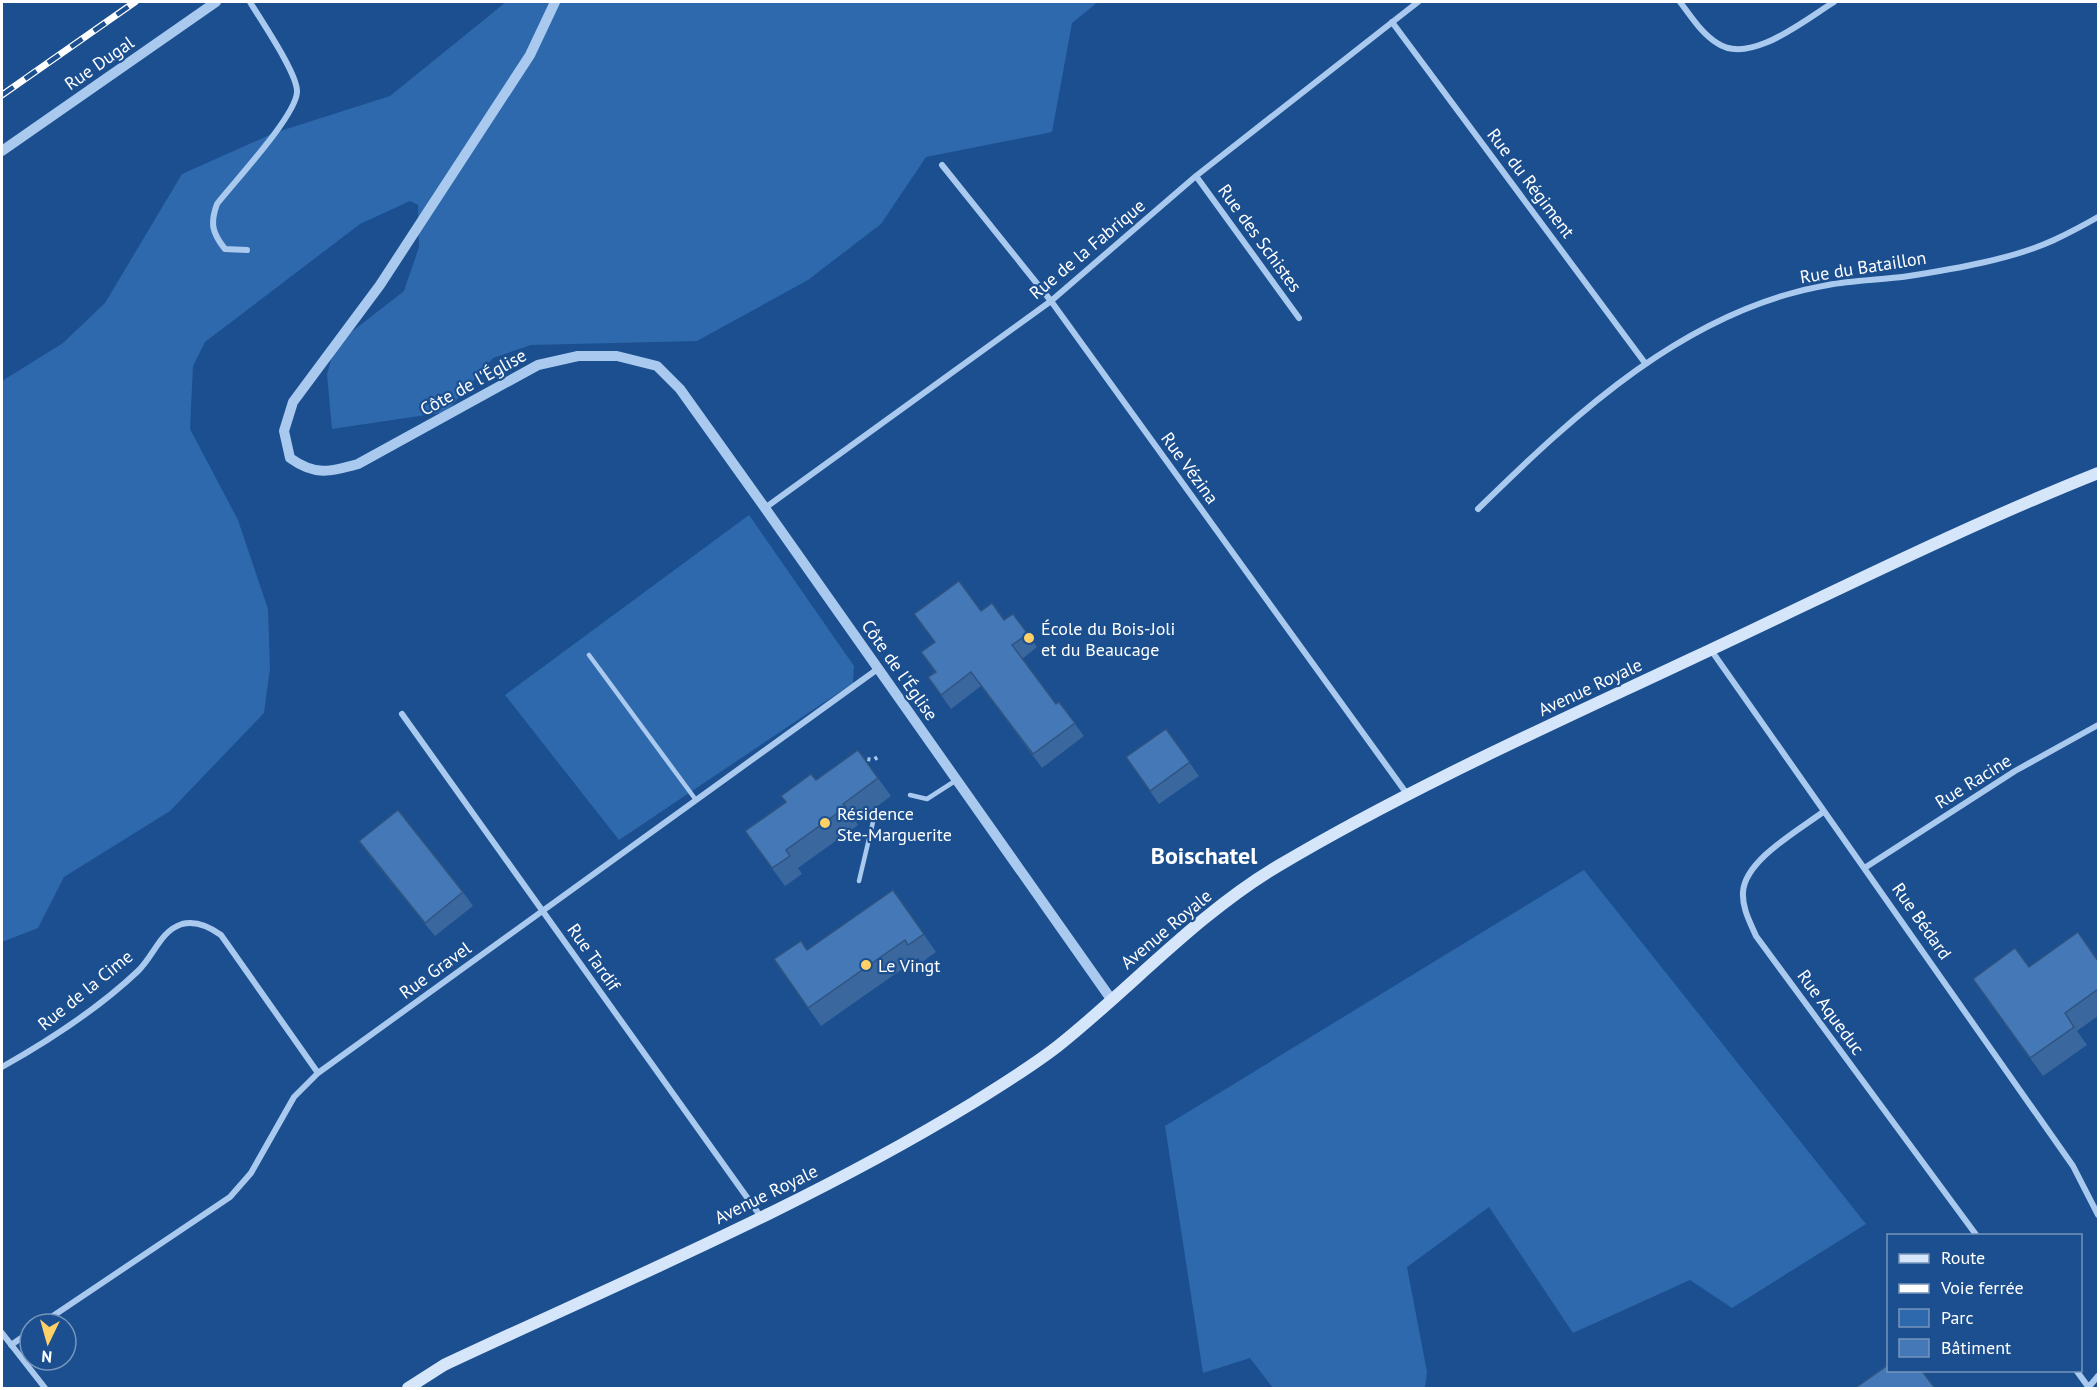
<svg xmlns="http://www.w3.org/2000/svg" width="2100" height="1390" font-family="'PT Sans',sans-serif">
<rect width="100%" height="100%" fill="#1b4f8f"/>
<path fill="#2e69ad" d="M506,2H1098L1072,23L1052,132L926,157L881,224L808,280L697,341L531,345L493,358L446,412L332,429L327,374L336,344L404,291L419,247L418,205L410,201L360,224L205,342L193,366L190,429L238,520L268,609L270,668L264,713L170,811L64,877L38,928L2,942V381L63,343L105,303L182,174L274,133L390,96Z
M749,515L854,666L853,683L619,840L505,695Z
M1584,870L1866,1224L1732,1308L1690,1280L1573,1333L1489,1207L1407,1267L1427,1372L1425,1388H1273L1250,1358L1203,1373L1165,1126Z"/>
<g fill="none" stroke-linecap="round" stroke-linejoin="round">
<path stroke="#a9c9ee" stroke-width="4" stroke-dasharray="3 4.5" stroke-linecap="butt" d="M860,758L873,760L880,756"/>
<path stroke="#a9c9ee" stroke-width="4.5" d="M589,655L696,800
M910,795L927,799L955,781
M859,881L873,822"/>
<path stroke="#a9c9ee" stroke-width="6" d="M1680,2C1691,16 1701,33 1717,43C1750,66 1806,19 1834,2
M1392,22L1645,363
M942,165L1051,301L1407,794
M1196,176L1299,318
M247,250L225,249C212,233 210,223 217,204C234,182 296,116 297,92C298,74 260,19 250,2
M765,508L1051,301L1196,176L1418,2
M1478,509C1576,413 1687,309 1828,285C1854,280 1882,280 1909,276C1954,269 2013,259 2054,240C2069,233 2084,225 2098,217
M1711,650C1831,822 1953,993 2073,1166L2098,1215
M402,714L761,1217
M1823,812C1799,830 1745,860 1743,892C1742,908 1750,922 1756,936L1977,1236
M1866,867L2015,771L2098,725
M2,1067C50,1040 98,1009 138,971C154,956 160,931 182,924C197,920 210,927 221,935L318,1073
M41,1324L230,1197L251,1173L294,1097L318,1073L879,668
M2,1333L45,1388
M11,1345L30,1332
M2076,1370L2089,1388
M2088,1388L2098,1376"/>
<path stroke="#a9c9ee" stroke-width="10" d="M555,2L530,55L380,285L293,402L284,431L290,458C315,476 330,472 358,464L538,365L578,356H617L657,366L680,389L765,508L1111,999
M2,151L216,2"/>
<path stroke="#d6e6fa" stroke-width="12" d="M408,1388L444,1365C621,1282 804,1206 971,1104C1000,1086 1031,1067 1058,1046C1132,987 1196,915 1278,866C1411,787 1553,724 1693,658C1828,595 1960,528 2098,473"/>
<defs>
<path id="rail" d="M2,95L135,2"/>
</defs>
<use href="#rail" stroke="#fff" stroke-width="7"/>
<use href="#rail" stroke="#1b4f8f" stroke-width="4.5" stroke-dasharray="14" stroke-linecap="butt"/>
</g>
<path fill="#3a679d" d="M981,611L1004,620L1028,634L1037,647L1022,659L1056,704L1059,702L1084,736L1042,768L981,686L951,709L928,677L935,672L921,652Z
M1166,729L1199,776L1159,804L1126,757Z
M858,750L891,796L856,822L858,825L798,868L802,874L785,886L745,831Z
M359,841L463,892L473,906L435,936L369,855Z
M893,890L936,952L921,963L918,958L821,1026L774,959L808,950Z
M2098,961V1016L2077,1031L2087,1045L2043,1076L1973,979L2029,967Z"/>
<path fill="#4478b7" stroke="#305480" stroke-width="1.5" d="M959,581L981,611L992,603L1004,620L1013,614L1028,634L1012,645L1056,704L1059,702L1075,723L1033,754L971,672L941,695L928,677L936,672L921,652L935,642L914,614Z
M1166,729L1190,762L1150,791L1126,757Z
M858,750L878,778L843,804L846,807L786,850L790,856L772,868L745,831L786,802L781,796L811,774L816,780Z
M398,810L463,892L425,923L359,841Z
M893,890L924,934L908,945L905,940L808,1008L774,959L801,941L807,950Z
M2078,932L2098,961V989L2065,1013L2074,1027L2030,1058L1973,979L2015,948L2029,967Z
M1888,1365V1371H1922L1934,1387L1931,1389H1854Z"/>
<g fill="#ffd166" stroke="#1b4f8f" stroke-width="2">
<circle cx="1029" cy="638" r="6"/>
<circle cx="825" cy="823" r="6"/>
<circle cx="866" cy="965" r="6"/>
</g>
<g text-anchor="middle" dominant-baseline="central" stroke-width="4.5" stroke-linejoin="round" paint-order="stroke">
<g font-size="18" fill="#fff" stroke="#1b4f8f">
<text transform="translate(99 63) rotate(-35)">Rue Dugal</text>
<text transform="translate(1531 183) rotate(53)">Rue du Régiment</text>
<text transform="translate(1260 238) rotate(54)">Rue des Schistes</text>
<text transform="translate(1087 249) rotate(-40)">Rue de la Fabrique</text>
<text transform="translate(1863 267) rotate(-9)">Rue du Bataillon</text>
<text transform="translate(473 382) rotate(-29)">Côte de l'Église</text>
<text transform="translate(1190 468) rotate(54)">Rue Vézina</text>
<text transform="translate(900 670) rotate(55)">Côte de l'Église</text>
<text transform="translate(1590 687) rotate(-25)">Avenue Royale</text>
<text transform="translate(1973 781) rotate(-32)">Rue Racine</text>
<text transform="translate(1922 921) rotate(55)">Rue Bédard</text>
<text transform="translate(1166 929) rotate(-40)">Avenue Royale</text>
<text transform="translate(594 957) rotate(55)">Rue Tardif</text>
<text transform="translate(435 970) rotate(-36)">Rue Gravel</text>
<text transform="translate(85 990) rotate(-39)">Rue de la Cime</text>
<text transform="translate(1831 1012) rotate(54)">Rue Aqueduc</text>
<text transform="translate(766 1194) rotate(-26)">Avenue Royale</text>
</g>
<g font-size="18" fill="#fff" stroke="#1b4f8f" text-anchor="start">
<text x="1041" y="628">École du Bois-Joli<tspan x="1041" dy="21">et du Beaucage</tspan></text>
<text x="837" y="813">Résidence<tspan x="837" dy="21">Ste-Marguerite</tspan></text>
<text x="878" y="965">Le Vingt</text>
</g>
<g font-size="24" font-weight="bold" fill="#fff" stroke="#1b4f8f">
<text x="1204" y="855">Boischatel</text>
</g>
</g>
<rect width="2100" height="1390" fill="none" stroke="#ffffff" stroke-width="6"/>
<rect x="1887" y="1234" width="195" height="138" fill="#1b4f8f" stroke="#7695bc" stroke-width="1.5"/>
<rect x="1899" y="1254" width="30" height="9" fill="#d6e6fa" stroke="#7695bc" stroke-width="1.5"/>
<text x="1941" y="1264" font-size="18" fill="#ffffff">Route</text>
<rect x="1899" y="1284" width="30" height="9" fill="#ffffff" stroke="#7695bc" stroke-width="1.5"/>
<text x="1941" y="1294" font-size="18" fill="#ffffff">Voie ferrée</text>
<rect x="1899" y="1309" width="30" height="18" fill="#2e69ad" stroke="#7695bc" stroke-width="1.5"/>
<text x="1941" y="1324" font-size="18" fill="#ffffff">Parc</text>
<rect x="1899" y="1339" width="30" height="18" fill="#4478b7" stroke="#7695bc" stroke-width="1.5"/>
<text x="1941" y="1354" font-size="18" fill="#ffffff">Bâtiment</text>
<g transform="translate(48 1342) rotate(185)"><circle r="28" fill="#1b4f8f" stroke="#7695bc" stroke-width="1.5"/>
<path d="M0-4.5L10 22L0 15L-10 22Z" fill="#ffd166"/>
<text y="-9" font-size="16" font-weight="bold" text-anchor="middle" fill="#ffffff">N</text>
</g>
</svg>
